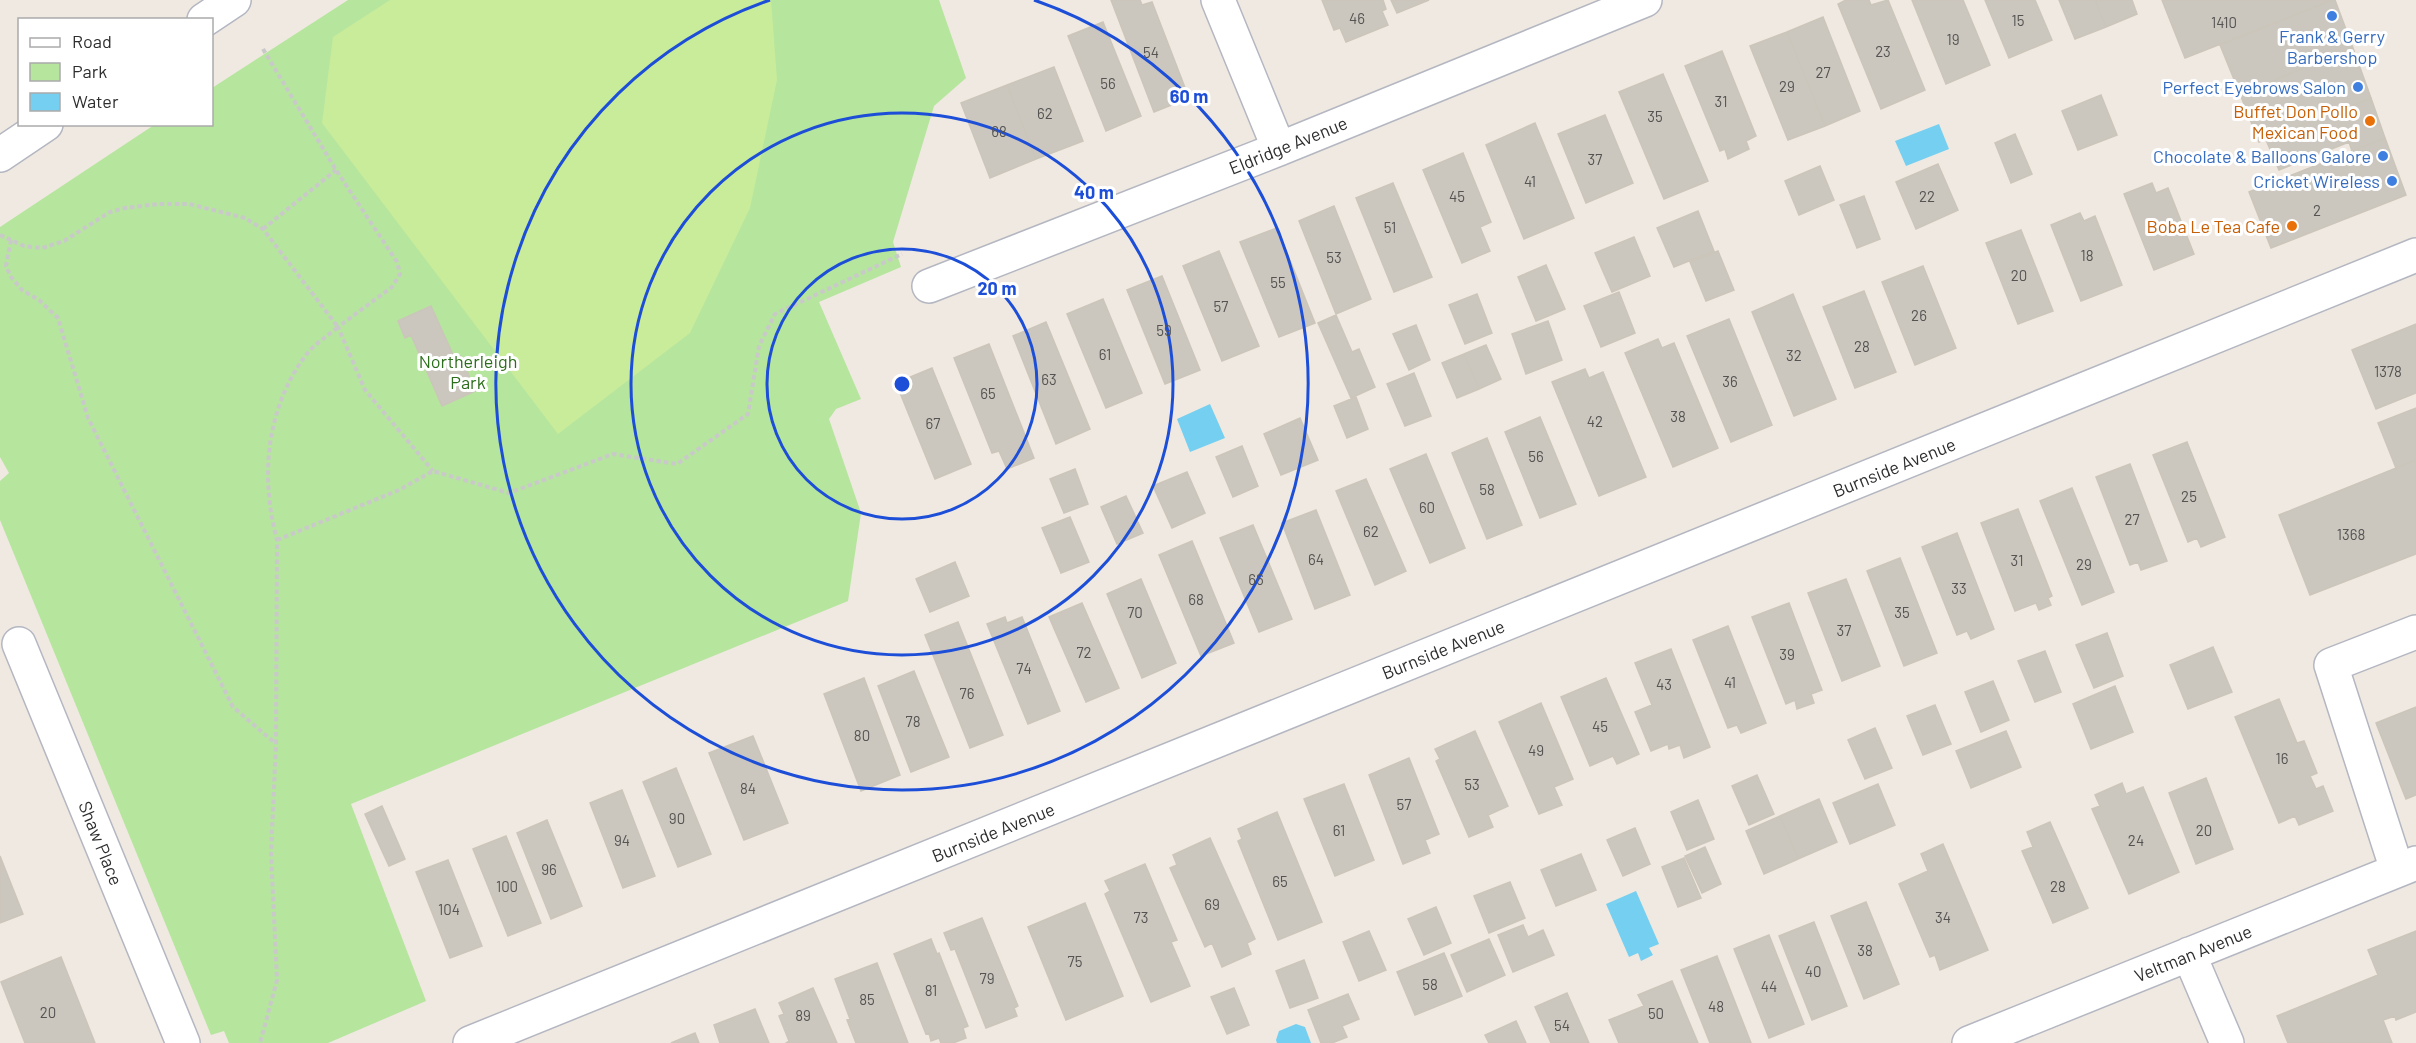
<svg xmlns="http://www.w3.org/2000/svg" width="2416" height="1043" font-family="Barlow,sans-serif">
<rect width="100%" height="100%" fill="#efe9e1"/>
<path fill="#b6e59e" d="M348,0H939L966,78L934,106L893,242L901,267L819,302L861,399L836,409L829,419L861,513L848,601L351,804L426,1001L328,1043H229L224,1031L211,1035L0,520V481L9,473L0,457V227L154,125L212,124V88Z"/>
<path fill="#c9ec9a" d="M390,0H771L777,80L750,208L690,333L558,434L322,123L333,37Z"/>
<path fill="#75cff0" d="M1939,124L1949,149L1906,166L1895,141Z
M1210,404L1225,438L1190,452L1177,419Z
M1636,891L1659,944L1649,948L1653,955L1641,961L1638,953L1629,957L1606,904Z
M1296,1024L1305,1027L1311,1043H1277L1276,1040L1279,1031Z"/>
<path fill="#cbc7bf" stroke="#cbc5ba" stroke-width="1.5" d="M1111,0H1140L1142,5L1152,2L1189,98L1154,112Z
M1322,0H1383L1386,9L1382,11L1388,25L1346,42L1340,28L1334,30Z
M1391,0H1429L1397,13Z
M1846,0H1869L1871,5L1888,0L1925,90L1881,109L1838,4Z
M1912,0H1963L1990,65L1946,84Z
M1985,0H2035L2052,40L2009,58Z
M2059,0H2095L2106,27L2075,39Z
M2095,0H2132L2137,14L2106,27Z
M2162,0H2333L2185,58Z
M2333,0H2335L2353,48L2240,94L2220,45Z
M1823,17L1860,111L1825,126L1787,32Z
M1103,22L1141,116L1106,131L1068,36Z
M1787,32L1825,126L1788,140L1750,46Z
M2353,48L2371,98L2259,142L2240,94Z
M1722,51L1756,136L1746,141L1749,149L1728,159L1725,149L1720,151L1685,66Z
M1054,67L1083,141L1036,159L1007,85Z
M1663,74L1708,181L1664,199L1619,92Z
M1007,85L1036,159L990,178L961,103Z
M2101,95L2117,135L2078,150L2062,111Z
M2371,98L2385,138L2352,151L2349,142L2279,170L2266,140Z
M1605,115L1633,183L1586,203L1558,134Z
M1535,123L1574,218L1524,239L1486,145Z
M2015,134L2032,174L2011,183L1995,143Z
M2385,138L2406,195L2271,248L2249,192Z
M1463,153L1491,222L1480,227L1490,251L1462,263L1423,170Z
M1938,164L1958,210L1916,229L1896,182Z
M1820,166L1834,200L1799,215L1785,181Z
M1393,183L1432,277L1394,292L1356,198Z
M2152,183L2156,193L2168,188L2194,254L2154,270L2124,194Z
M1864,196L1880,239L1857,248L1840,205Z
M1334,206L1371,299L1336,314L1299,221Z
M1698,211L1714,251L1674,267L1657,228Z
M2080,213L2084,221L2095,216L2122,285L2081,301L2051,225Z
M1277,228L1315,323L1279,337L1240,242Z
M2021,230L2053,311L2018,324L1986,243Z
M1634,237L1650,276L1612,292L1595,253Z
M1219,251L1259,346L1222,361L1183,266Z
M1718,251L1734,290L1706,301L1690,262Z
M1546,265L1565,309L1536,321L1518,277Z
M1923,266L1956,348L1915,365L1882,282Z
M1162,276L1200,370L1165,384L1127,290Z
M1864,291L1896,372L1855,388L1823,307Z
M1619,292L1635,333L1601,347L1584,306Z
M1477,294L1492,333L1465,344L1449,305Z
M1793,294L1836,399L1794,416L1752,312Z
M1103,299L1142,393L1106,408L1067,314Z
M431,306L455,359L461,356L475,391L442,406L411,335L405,338L398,321Z
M1336,315L1352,352L1359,349L1375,387L1351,398L1318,323Z
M1729,319L1772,425L1731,442L1687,336Z
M1548,321L1562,360L1526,374L1512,334Z
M1046,322L1090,429L1056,444L1013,336Z
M2416,324V393L2376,409L2352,350Z
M1416,325L1430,360L1409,370L1393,334Z
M1658,339L1662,348L1674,343L1718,448L1673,467L1625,353Z
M989,344L1034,458L1007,469L999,451L992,453L954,358Z
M1486,345L1501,379L1479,389L1464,354Z
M1464,354L1479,389L1457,398L1442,363Z
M932,368L971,464L935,479L896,383Z
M1585,369L1589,378L1603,372L1646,477L1599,496L1552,382Z
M1414,373L1431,416L1405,426L1387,384Z
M1356,397L1368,429L1347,438L1334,406Z
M2416,408V460L2396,468L2378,423Z
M1540,417L1576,504L1540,518L1505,432Z
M1300,418L1318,460L1281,475L1264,434Z
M1487,438L1522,525L1487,539L1452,453Z
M2187,442L2225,537L2201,547L2197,538L2188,542L2153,455Z
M1242,446L1258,486L1233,497L1216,457Z
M1426,454L1465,548L1430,563L1390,469Z
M2416,460V554L2310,595L2279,515Z
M2130,464L2167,561L2141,570L2138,562L2130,565L2096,477Z
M1075,469L1088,504L1064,513L1050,479Z
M1187,472L1205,513L1172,528L1153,486Z
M1366,479L1406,571L1375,585L1336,491Z
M2072,488L2114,592L2082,605L2040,501Z
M1126,496L1143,533L1117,544L1101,507Z
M2018,509L2052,596L2048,598L2051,605L2039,610L2036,603L2015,611L1981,523Z
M1316,510L1350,595L1315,609L1282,523Z
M1070,517L1089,562L1061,573L1042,528Z
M1253,525L1292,619L1259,632L1220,538Z
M1957,533L1994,629L1971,639L1967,631L1957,635L1922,547Z
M1192,541L1234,643L1201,656L1159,555Z
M1900,558L1937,653L1904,666L1867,571Z
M955,562L969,596L930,612L916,579Z
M1141,579L1176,663L1142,678L1107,594Z
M1846,579L1880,666L1842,681L1808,593Z
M1082,603L1119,688L1086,702L1049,617Z
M1789,603L1822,690L1811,694L1814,703L1797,709L1795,700L1786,704L1752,617Z
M1005,617L1007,623L1022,617L1060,711L1028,724L987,624Z
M958,622L1003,735L970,748L925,635Z
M1728,626L1766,723L1741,733L1737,725L1728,728L1693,640Z
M2107,633L2123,676L2094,688L2076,645Z
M2213,647L2232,692L2188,709L2170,665Z
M1671,649L1710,747L1684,758L1680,745L1669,749L1668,744L1651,751L1635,712L1652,705L1635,663Z
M2045,651L2061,692L2035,702L2018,661Z
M914,671L949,757L911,772L878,686Z
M864,678L900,775L861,791L824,694Z
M1606,678L1639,754L1617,764L1613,756L1590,766L1561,697Z
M1993,681L2009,720L1981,732L1965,692Z
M2115,686L2133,732L2091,749L2073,704Z
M2279,699L2297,743L2304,741L2317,773L2310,776L2316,789L2323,786L2333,811L2299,825L2295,816L2279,823L2235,717Z
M1541,703L1573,779L1554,787L1562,805L1539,814L1499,722Z
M1935,705L1951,744L1923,755L1907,716Z
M2416,707V795L2406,799L2376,723Z
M1875,728L1892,768L1865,779L1848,740Z
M1475,731L1508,806L1488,815L1493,827L1469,837L1436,761L1440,759L1435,749Z
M2006,731L2021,767L1971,788L1956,751Z
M753,736L788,823L744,840L709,753Z
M1409,758L1439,834L1425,840L1430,853L1403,864L1369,775Z
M676,768L711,854L678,867L643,782Z
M1757,775L1774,814L1749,825L1732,786Z
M2206,778L2233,849L2196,864L2169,793Z
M2122,783L2126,794L2143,787L2179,872L2129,894L2092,809L2100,806L2095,795Z
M1344,784L1374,860L1335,876L1304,799Z
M1878,784L1895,825L1850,844L1833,803Z
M622,790L655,876L623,888L590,803Z
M1819,799L1837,842L1798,859L1780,816Z
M1698,800L1714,839L1687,850L1671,812Z
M382,806L405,859L389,866L365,814Z
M1277,812L1322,922L1278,940L1238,841L1242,839L1238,829Z
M1780,816L1798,859L1764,874L1746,831Z
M547,820L582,906L551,919L517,833Z
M2050,822L2088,908L2053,923L2022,851L2033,847L2027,832Z
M1635,828L1650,864L1623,876L1607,840Z
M506,836L541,923L508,936L473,849Z
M1210,838L1255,939L1247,943L1251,954L1222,967L1212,943L1205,947L1170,868L1177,865L1173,855Z
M1943,844L1988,950L1940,970L1935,955L1930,957L1899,884L1928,871L1921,854Z
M1705,847L1721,884L1702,893L1685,856Z
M1581,854L1596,890L1556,906L1541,870Z
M0,856L23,914L0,923Z
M1684,858L1701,898L1678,907L1662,867Z
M448,860L482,946L450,958L416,872Z
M1145,864L1177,940L1171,942L1190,986L1151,1002L1105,894L1110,891L1105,881Z
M1510,882L1525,918L1489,933L1474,896Z
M1866,902L1899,984L1864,999L1831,916Z
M1085,903L1123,996L1066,1020L1028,927Z
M1436,907L1451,943L1424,955L1408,919Z
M982,918L1018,1006L1014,1008L1017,1016L986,1028L955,949L951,950L944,933Z
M1814,922L1847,1006L1812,1020L1779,936Z
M1523,925L1528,937L1543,930L1554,955L1513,972L1498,935Z
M1369,931L1386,970L1359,981L1343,942Z
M2416,931V1012L2396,1020L2395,1016L2383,1020L2392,1043H2288L2277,1016L2378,975L2368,950Z
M1769,935L1804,1024L1769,1038L1734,949Z
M931,939L937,954L939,953L968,1026L963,1028L966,1038L953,1043H941L939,1038L931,1041L929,1033L926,1034L894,954Z
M1489,939L1505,975L1467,992L1451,955Z
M1444,953L1462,996L1415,1015L1397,972Z
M1717,956L1751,1043H1710L1681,970Z
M61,957L95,1043H25L1,982Z
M1304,960L1318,998L1290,1008L1276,971Z
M877,963L908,1043H856L847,1020L850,1019L835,979Z
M1672,981L1698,1043H1619L1609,1020L1644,1006L1638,995Z
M813,988L837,1043H786L789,1041L779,1016L784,1014L779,1003Z
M1234,988L1249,1025L1227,1034L1211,997Z
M1567,993L1589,1043H1551L1535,1007Z
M1348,994L1359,1019L1342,1026L1347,1037L1332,1043H1321L1308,1010Z
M755,1009L769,1043H720L714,1025Z
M1516,1021L1526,1043H1489L1485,1035Z
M695,1033L699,1043H671Z"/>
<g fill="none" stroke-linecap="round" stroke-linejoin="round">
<defs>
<path id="minor" d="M1218,0L1279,149
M204,20L234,0
M0,155L46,124
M929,286L1279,149L1645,0
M19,644L183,1043
M2397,870L2331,665L2416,632
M2189,954L2227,1043
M470,1043L2416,255
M1969,1043L2416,863"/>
</defs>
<use href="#minor" stroke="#b4b7c1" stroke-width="36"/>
<path stroke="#c9c9c9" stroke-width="4" stroke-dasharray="4.5 3" stroke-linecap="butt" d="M263,49L336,170L397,262L400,274L392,287L338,327L365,390L433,471
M263,229L336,170
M0,235L24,246L42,248L64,241L110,212L125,208L158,204H189L245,218L263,229L338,327C328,336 314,344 306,355C266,408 260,477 277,540L276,743L271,853L277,980L260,1043
M11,240L6,266L11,277L22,290L39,300L58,318L88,418L233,707L275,743
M277,540L399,490L433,471L509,493L613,454L677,464L748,414L759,346L775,314L902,254"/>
<use href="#minor" stroke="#fff" stroke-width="33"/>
</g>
<g fill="none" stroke="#1d4ed8" stroke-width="3">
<circle cx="902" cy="384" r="135"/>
<circle cx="902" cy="384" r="271"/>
<path d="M1034 0A406 406 0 1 1 770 0"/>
</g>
<g fill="#3f7fe0" stroke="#fff" stroke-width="2">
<circle cx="2332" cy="16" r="6"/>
<circle cx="2358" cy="87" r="6"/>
<circle cx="2383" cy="156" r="6"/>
<circle cx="2392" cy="181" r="6"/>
</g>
<g fill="#e8710a" stroke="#fff" stroke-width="2">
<circle cx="2370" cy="121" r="6"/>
<circle cx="2292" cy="226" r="6"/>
</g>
<g text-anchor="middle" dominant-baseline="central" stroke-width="6" stroke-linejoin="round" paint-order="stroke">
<g font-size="15" fill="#555452">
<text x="1357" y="18">46</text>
<text x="2018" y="20">15</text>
<text x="2224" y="22">1410</text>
<text x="1953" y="39">19</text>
<text x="1883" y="51">23</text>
<text x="1151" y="52">54</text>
<text x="1823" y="72">27</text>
<text x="1108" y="83">56</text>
<text x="1787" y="86">29</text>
<text x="1721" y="101">31</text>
<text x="1045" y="113">62</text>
<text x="1655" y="116">35</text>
<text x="999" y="131">68</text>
<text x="1595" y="159">37</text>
<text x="1530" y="181">41</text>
<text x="1457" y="196">45</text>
<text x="1927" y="196">22</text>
<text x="2317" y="210">2</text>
<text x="1390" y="227">51</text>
<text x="2087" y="255">18</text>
<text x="1334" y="257">53</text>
<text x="2019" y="275">20</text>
<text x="1278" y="282">55</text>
<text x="1221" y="306">57</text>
<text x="1919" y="315">26</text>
<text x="1164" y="330">59</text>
<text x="1862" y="346">28</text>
<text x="1105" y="354">61</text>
<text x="1794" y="355">32</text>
<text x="2388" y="371">1378</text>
<text x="1049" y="379">63</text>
<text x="1730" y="381">36</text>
<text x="988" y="393">65</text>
<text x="1678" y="416">38</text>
<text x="1595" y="421">42</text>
<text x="933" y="423">67</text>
<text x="1536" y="456">56</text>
<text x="1487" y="489">58</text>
<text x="2189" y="496">25</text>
<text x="1427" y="507">60</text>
<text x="2132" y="519">27</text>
<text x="1371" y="531">62</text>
<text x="2351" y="534">1368</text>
<text x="1316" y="559">64</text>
<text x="2017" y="560">31</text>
<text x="2084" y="564">29</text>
<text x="1256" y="579">66</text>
<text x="1959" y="588">33</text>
<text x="1196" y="599">68</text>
<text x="1135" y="612">70</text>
<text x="1902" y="612">35</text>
<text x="1844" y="630">37</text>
<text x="1084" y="652">72</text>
<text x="1787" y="654">39</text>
<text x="1024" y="668">74</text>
<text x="1730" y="682">41</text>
<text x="1664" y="684">43</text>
<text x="967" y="693">76</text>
<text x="913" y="721">78</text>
<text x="1600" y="726">45</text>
<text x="862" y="735">80</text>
<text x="1536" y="750">49</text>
<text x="2282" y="758">16</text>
<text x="1472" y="784">53</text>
<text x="748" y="788">84</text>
<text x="1404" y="804">57</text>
<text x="677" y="818">90</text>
<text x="1339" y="830">61</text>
<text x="2204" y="830">20</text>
<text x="622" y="840">94</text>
<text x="2136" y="840">24</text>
<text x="549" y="869">96</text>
<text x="1280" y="881">65</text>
<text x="507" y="886">100</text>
<text x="2058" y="886">28</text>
<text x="1212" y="904">69</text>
<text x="449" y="909">104</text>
<text x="1141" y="917">73</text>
<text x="1943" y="917">34</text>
<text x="1865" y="950">38</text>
<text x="1075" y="961">75</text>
<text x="1813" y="971">40</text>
<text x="987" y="978">79</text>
<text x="1430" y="984">58</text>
<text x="1769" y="986">44</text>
<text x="931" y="990">81</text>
<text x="867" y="999">85</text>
<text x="1716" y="1006">48</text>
<text x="48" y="1012">20</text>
<text x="1656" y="1013">50</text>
<text x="803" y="1015">89</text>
<text x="1562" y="1025">54</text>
</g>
<g font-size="18" fill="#366cbe" stroke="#fff" text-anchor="end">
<text x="2332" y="36" text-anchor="middle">Frank &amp; Gerry<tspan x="2332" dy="21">Barbershop</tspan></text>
<text x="2346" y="87">Perfect Eyebrows Salon</text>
<text x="2371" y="156">Chocolate &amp; Balloons Galore</text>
<text x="2380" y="181">Cricket Wireless</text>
</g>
<g font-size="18" fill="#c56008" stroke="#fff" text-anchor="end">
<text x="2358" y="111">Buffet Don Pollo<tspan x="2358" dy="21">Mexican Food</tspan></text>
<text x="2280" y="226">Boba Le Tea Cafe</text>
</g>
<g font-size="18" fill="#2e2e2e" stroke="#fff">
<text transform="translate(1288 145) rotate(-22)">Eldridge Avenue</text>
<text transform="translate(1894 467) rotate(-22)">Burnside Avenue</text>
<text transform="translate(1443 649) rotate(-22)">Burnside Avenue</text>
<text transform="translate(993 832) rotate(-22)">Burnside Avenue</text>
<text transform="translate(101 843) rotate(68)">Shaw Place</text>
<text transform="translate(2193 953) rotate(-22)">Veltman Avenue</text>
</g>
<g font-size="18" fill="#2c6e1b" stroke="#fff">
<text x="468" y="361">Northerleigh<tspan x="468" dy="21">Park</tspan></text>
</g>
</g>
<circle cx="902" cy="384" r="9" fill="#1d4ed8" stroke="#fff" stroke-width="3"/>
<g font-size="18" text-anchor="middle" font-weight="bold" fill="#1d4ed8" stroke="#fff" stroke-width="6" stroke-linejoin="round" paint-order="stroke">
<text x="1189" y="103">60 m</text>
<text x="1094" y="199">40 m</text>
<text x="997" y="295">20 m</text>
</g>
<rect x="18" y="18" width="195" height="108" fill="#ffffff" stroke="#ababab" stroke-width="1.5"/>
<rect x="30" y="38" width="30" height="9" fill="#ffffff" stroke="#ababab" stroke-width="1.5"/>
<text x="72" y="48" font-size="18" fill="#2e2e2e">Road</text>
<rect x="30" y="63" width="30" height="18" fill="#b6e59e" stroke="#ababab" stroke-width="1.5"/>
<text x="72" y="78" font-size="18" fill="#2e2e2e">Park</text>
<rect x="30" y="93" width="30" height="18" fill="#75cff0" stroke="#ababab" stroke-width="1.5"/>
<text x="72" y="108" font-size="18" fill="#2e2e2e">Water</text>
</svg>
